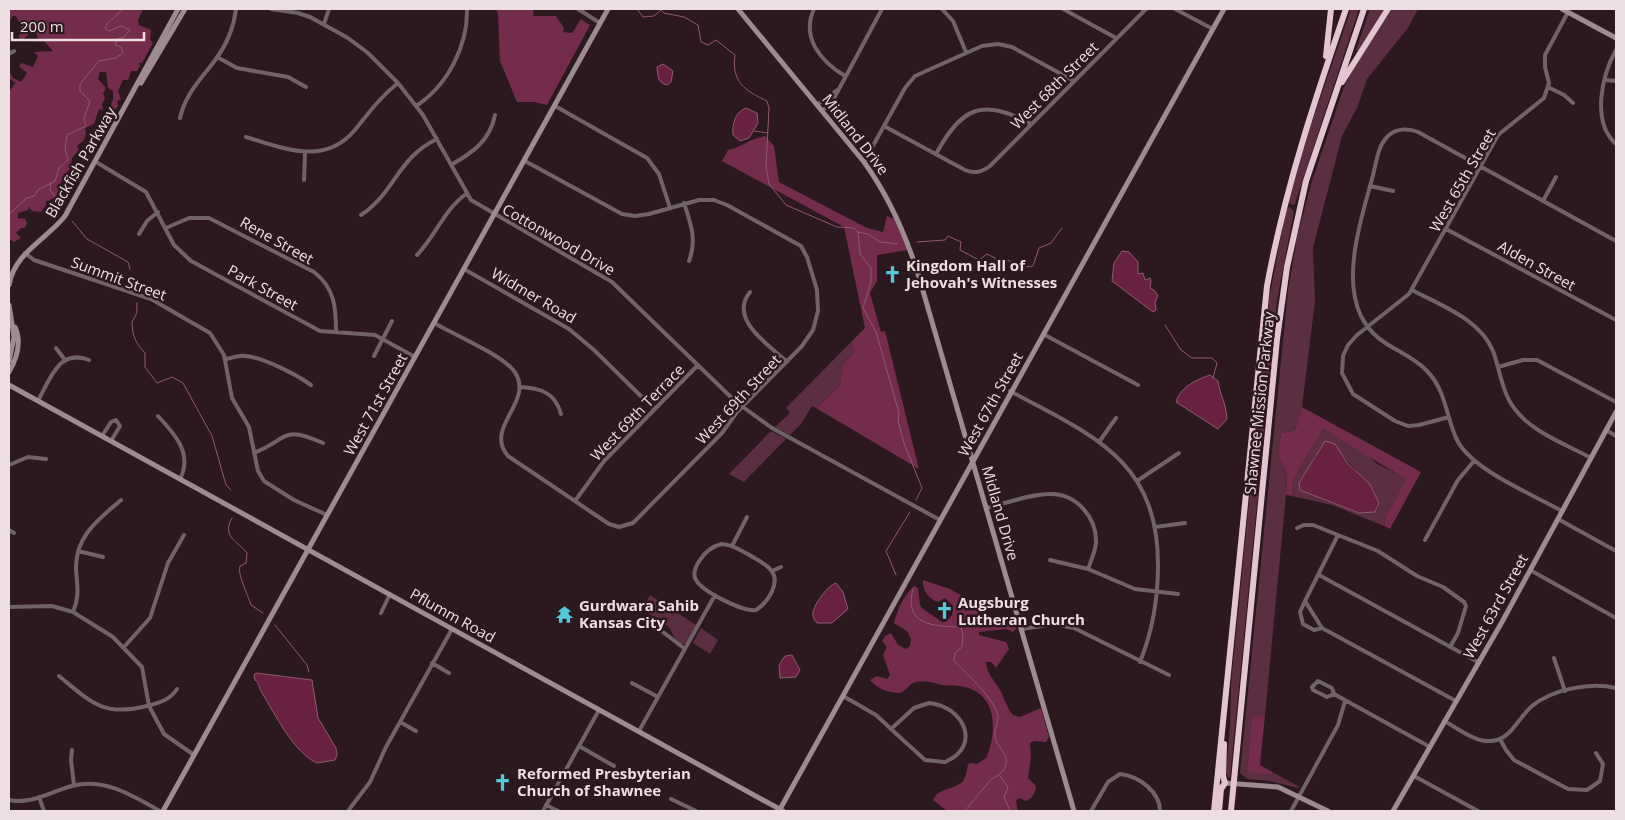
<svg xmlns="http://www.w3.org/2000/svg" width="1625" height="820" font-family="'Open Sans',sans-serif">
<rect width="100%" height="100%" fill="#2c181f"/>
<path fill="#5b2f41" fill-rule="evenodd" d="M1351,9H1359L1295,204L1292,205L1288,202L1305,142Z
M1370,9H1386L1358,51L1356,50Z
M1392,9H1418L1408,28L1367,79L1357,108L1342,136L1313,248L1315,301L1302,407L1295,430L1281,433L1278,455L1287,474L1286,495L1265,715L1252,719L1247,769L1269,775L1274,773L1300,787L1298,788L1270,781L1247,779L1240,773L1288,291L1297,237L1312,181L1344,87L1355,65Z
M1290,207L1294,212L1277,300L1230,778L1227,776L1226,772L1230,727L1231,684L1269,300L1286,209Z
M851,342L854,352L842,366L840,385L816,408L812,406L801,424L790,435L775,427L790,413L786,408Z
M1323,429L1364,451L1377,464L1408,479L1386,516L1384,526L1332,505L1292,496L1293,480ZM1320,448L1339,450C1351,471 1378,482 1378,509L1374,512H1359L1300,490L1299,483Z
M771,431L786,439L744,482L729,474Z
M650,595L696,625L685,644H681L675,639L669,627L642,609Z
M701,628L718,640L710,654L693,643Z"/>
<path fill="#732c4b" d="M9,9H143L138,20L139,25L151,30L150,39L153,43L142,63H139L140,66L137,71H131L128,80H123L118,91L121,99L117,102L118,106L113,111L110,121L107,122L105,117L113,100V91L108,88L106,72H100L98,79L106,88L103,93L105,98L102,104L103,110L99,109L94,124L85,128C87,137 85,140 77,146L79,150L72,158L71,167L60,184L65,198L60,206L52,198L50,201H46V205L41,212L32,211L29,207L28,210L18,213V218L25,219L27,223L25,228H21L16,233L21,238L14,242L9,239V92L15,83L9,78V71L13,78L21,82L27,73L19,66L21,63L33,67L38,56L34,52L53,51L43,40L39,42L36,31L30,29L28,35L21,41L19,36L21,27L16,16H12L11,20L9,19Z
M496,9H534L533,16H556L564,28L563,32L572,33L581,19L590,25L547,105L534,102H517L500,61L498,14Z
M765,136L774,146L779,182L867,228L883,232L887,216L895,219L908,250L877,255V281L870,293L881,332L885,331L919,469L816,408L840,385L842,366L854,352L851,342L865,328L844,227L722,161L728,150C741,147 752,138 765,136Z
M1302,407L1421,472L1390,529L1384,526L1386,516L1407,479C1378,464 1353,445 1323,429L1293,480L1292,496L1286,495L1287,474L1278,455L1281,433L1295,430Z
M923,580L950,589L969,600L985,615L1010,622L1017,628L1013,632L1006,629L979,632V635L1006,642L1009,649L996,668L991,662H986C987,676 997,682 1002,694C1006,702 1007,708 1013,715L1020,717L1041,708L1049,737L1046,742L1034,741L1030,743L1031,757L1028,778L1036,786C1035,794 1033,798 1026,801L1019,798L1016,801L1018,811H947L933,800C938,788 953,790 962,782C967,777 966,769 969,763L977,764L986,758C997,733 998,695 965,687C958,685 950,686 942,685C933,683 926,680 916,682C908,683 906,694 897,693C887,692 876,688 870,680L877,676L887,679L890,675L883,655L887,647L882,641L885,636L891,633L898,645L906,649L910,646L911,639L907,631L894,623C897,610 903,596 914,586L918,588L920,605L922,608L942,622H946L952,615L953,606L945,598L938,602C929,599 922,590 923,580Z
M1265,715L1260,765L1274,773L1269,775L1250,772L1247,769L1252,718Z"/>
<path fill="#682141" stroke="#905a71" d="M663,64L673,71L671,82L667,85C657,83 658,75 657,67Z
M746,108L757,113L758,123L749,138L740,141L733,135C732,124 735,112 746,108Z
M1122,251L1129,252L1138,262V274L1143,273L1145,280L1150,278L1151,280L1150,288L1155,291L1158,296L1155,302L1156,310L1153,312L1112,281L1114,263Z
M1210,375L1218,381C1220,396 1226,402 1227,419L1218,429L1176,402C1180,387 1196,380 1210,375Z
M1325,441L1335,444L1348,464L1369,483L1379,503L1375,512L1359,513L1300,490L1299,483Z
M836,583L843,592L848,609L832,623H817C816,621 813,619 813,616C811,607 828,585 836,583Z
M792,655L800,670L796,677L780,678L779,665L785,656Z
M256,673L312,680L318,718L336,748L337,755L335,760L317,763C294,753 275,714 262,693C259,689 260,684 255,680L254,675Z"/>
<g fill="none" stroke-linecap="round" stroke-linejoin="round">
<path stroke="#905a71" stroke-width="1" d="M637,9L643,17L654,16L661,10L664,13L684,17L698,25L701,42L708,45L716,40L735,55C731,81 745,91 767,101L769,108L766,166L769,184L786,205L837,227L854,228L858,232L860,254L871,268V282L863,308L876,332L899,413L898,421L904,443L922,488L916,500
M754,131L768,133
M51,182L50,190L61,204
M9,214L27,198L34,196L38,190L55,181L59,168L68,160L65,149L67,135L86,126L84,118L90,101L80,91V84L99,61L116,58L123,53L121,47L115,45L117,39L124,37L130,30L121,26L109,31L105,28C109,19 117,17 122,9
M72,221L87,239L128,262L130,269
M858,232L868,234L880,242L897,244
M917,242L945,240L948,236L961,242L960,250L979,260L987,254L1003,262L1008,260C1015,266 1024,268 1033,266L1039,248L1051,243L1062,228
M137,303C136,317 139,309 132,322C132,335 136,344 145,353V367L157,383L172,377L183,383L212,436L226,485L231,490
M1165,325L1181,350L1192,358H1212L1217,363L1213,378
M232,518C221,537 238,541 247,553L246,563L240,566C237,574 248,595 251,605L263,613
M896,575L886,551L910,512
M913,589C903,626 934,626 961,627L963,635L962,647L955,653L954,661C966,673 997,701 998,717C998,723 994,730 995,736C996,748 1011,755 1005,767C1002,774 998,775 992,779C985,786 971,803 965,811
M275,625L307,665L309,672
M1000,776L1008,787L1004,797L1010,811"/>
<path stroke="#6f6367" stroke-width="4" d="M271,9L298,13L310,17L348,38L368,53L398,83L423,115L471,200L612,282L736,402L772,428L940,520
M578,9L600,23
M814,9C801,37 820,61 845,76
M942,9L953,21L966,52
M1063,9L1116,38
M1175,9L1213,29
M324,24L329,9
M1616,50C1602,75 1591,122 1616,144
M9,54L14,51
M217,57L237,68L288,77L306,87
M1605,80L1616,81
M1548,87L1564,95L1573,103
M817,105L837,90
M416,106C447,86 468,46 467,9
M555,106L647,158L659,174L670,208
M822,111L832,102L882,9
M180,118C185,94 202,78 216,59C227,44 234,26 236,9
M884,126L965,170C975,174 982,172 990,166L1146,9
M246,137C283,148 324,166 354,131C368,114 380,97 398,83
M936,154C962,106 983,98 1031,124
M96,162L146,192L174,245L191,261L320,331L375,335L415,357
M864,162L905,88L915,76L982,46L998,44L1012,47L1074,81
M451,165C472,153 490,141 495,115
M304,180L305,153
M1370,186L1393,191
M1543,201L1556,177
M684,203C691,224 697,240 689,261
M361,215C395,193 397,158 437,139
M166,228L189,218H209L314,272C335,288 336,308 336,332
M1446,229L1616,320
M139,234L147,221L158,212
M25,253L34,260L151,299L210,333L224,355L232,398L249,427L258,471L264,481L294,500L327,515
M417,255C436,235 444,210 466,194
M464,269L569,329L594,350L654,409
M1412,290C1440,305 1480,319 1493,351C1500,370 1502,392 1514,408C1531,432 1566,444 1591,458
M750,292C728,319 769,345 787,362
M434,323C453,334 502,355 514,371C536,401 483,427 508,456L609,524L619,527L633,523L722,433L737,412L802,346L813,330L818,311L817,290L807,257L801,246L727,205L714,200H699L649,214L635,216L622,214L525,161
M1043,334L1138,385
M56,348L65,360
M374,356L392,321
M226,359C232,358 239,355 245,356C263,357 297,375 311,385
M1498,367L1523,360H1537L1616,402
M520,387C540,388 555,392 561,414
M1010,391C1091,435 1158,459 1158,565C1158,599 1153,630 1140,662
M38,401C50,379 59,348 89,360
M158,416C175,434 193,454 180,479
M1449,417L1419,425L1408,426L1395,421L1353,394L1342,373L1343,356L1348,345L1357,335L1409,294L1498,135L1544,98L1549,83L1545,67V55L1568,12
M1606,430L1616,436
M102,436L111,422L116,420L120,426L111,441
M1099,442L1116,418
M254,453C290,438 282,425 323,443
M9,465L28,457L46,459
M1137,481L1179,453
M575,501L604,461L698,365
M986,508C1007,503 1030,494 1051,494C1077,494 1097,518 1096,543C1095,552 1091,561 1088,569
M1562,511C1532,494 1472,470 1457,440C1446,417 1446,390 1427,371C1406,349 1377,348 1361,316C1342,277 1361,219 1372,179C1376,166 1377,147 1387,137C1395,128 1408,128 1418,132L1616,241
M1558,519L1616,551
M1155,527L1185,523
M1297,528L1304,525H1313L1378,551L1417,576L1443,587L1464,602L1466,606L1458,633L1450,647
M9,530L14,533
M1338,535L1305,601L1322,628L1456,701
M1425,540L1458,480L1474,461
M721,544C731,544 738,549 746,553C754,558 763,562 769,568C783,581 768,602 756,610C743,612 700,591 695,578C693,573 696,565 700,560C705,552 711,547 721,544Z
M732,546L747,517
M78,551L103,557
M1050,560L1088,569L1135,589L1178,594
M1530,570L1616,618
M772,571L781,567
M1319,575L1478,662
M1305,601L1300,612L1303,624L1314,630L1322,628
M9,607L52,606L73,612L113,637L142,667L149,706L164,734L194,755
M73,612C80,596 77,585 76,569C75,536 99,519 121,500
M381,613L390,594
M1022,629L1054,624L1074,628L1169,675
M663,632L685,649
M124,647L150,618L168,563L184,535
M1554,658L1565,691
M432,663L449,673
M59,676C92,703 103,717 147,706C159,703 170,700 177,689
M632,683L658,697
M1334,694L1327,697L1313,690L1312,687L1318,681L1332,688L1334,694L1430,747
M843,696L876,715L891,729
M929,703C963,706 983,746 945,762L925,760L891,729L914,708Z
M1444,721C1456,727 1472,740 1486,741C1510,743 1516,720 1532,706C1553,689 1590,682 1616,688
M400,722L416,731
M639,731L715,595
M1500,739L1506,750L1514,760L1568,789L1587,790L1600,781L1603,764L1596,753
M579,746L614,766
M72,750L71,760L74,785
M1414,776L1478,811
M39,797L44,811
M671,799L696,811
M9,800C31,805 52,791 72,786C104,777 133,796 160,811
M546,805L558,811
M348,811L370,782L386,747L452,629
M543,811L599,710
M1091,811L1108,782L1120,774C1139,776 1160,792 1160,811
M1291,811L1338,725L1345,701"/>
<path stroke="#9d8b91" stroke-width="5" d="M738,9L864,162C890,198 906,235 919,277L1074,811
M1562,9L1616,38
M141,83L185,9
M9,285C14,253 47,239 65,216L178,9
M9,305L14,337L9,361
M9,372C17,358 22,342 15,327
M9,385L783,811
M1225,783L1278,787L1328,811
M163,811L608,9
M779,811L1224,9
M1393,811L1502,622L1616,412"/>
<path stroke="#e2c5cf" stroke-width="6" d="M1326,56L1331,9
M1342,82L1388,9
M1214,811L1267,286C1285,189 1314,102 1346,9
M1219,811L1221,789L1225,783L1223,776L1224,744
M1231,811L1277,339L1287,267L1306,181L1364,9"/>
</g>
<defs>
<symbol id="church-bare" viewBox="-9 -9 18 18"><path d="M-1.2-6h2.4v3.5h3.3v2.4h-3.3V6h-2.4V-.1h-3.3v-2.4h3.3Z" fill="#52cbd9" stroke="#2c181f" stroke-width="2.5" paint-order="stroke"/></symbol>
<symbol id="temple-bare" viewBox="-9 -9 18 18"><path d="M0-6L5-2H3V0L6.5 2.5H4V6H1.5V3h-3V6H-4V2.5H-6.5L-3 0V-2H-5Z" fill="#52cbd9" stroke="#2c181f" stroke-width="2.5" paint-order="stroke"/></symbol>
</defs>
<g fill-rule="evenodd">
<use href="#church-bare" x="880" y="262" width="25" height="25"/>
<use href="#church-bare" x="932" y="598" width="25" height="25"/>
<use href="#temple-bare" x="552" y="602" width="25" height="25"/>
<use href="#church-bare" x="490" y="770" width="25" height="25"/>
</g>
<g text-anchor="middle" dominant-baseline="central" stroke-width="5" stroke-linejoin="round" paint-order="stroke">
<g font-size="15" fill="#eddee2" stroke="#2c181f">
<text transform="translate(1054 85) rotate(-45)">West 68th Street</text>
<text transform="translate(856 134) rotate(52)">Midland Drive</text>
<text transform="translate(80 162) rotate(-60)">Blackfish Parkway</text>
<text transform="translate(1462 180) rotate(-60)">West 65th Street</text>
<text transform="translate(559 239) rotate(30)">Cottonwood Drive</text>
<text transform="translate(277 240) rotate(29)">Rene Street</text>
<text transform="translate(1537 265) rotate(29)">Alden Street</text>
<text transform="translate(119 278) rotate(20)">Summit Street</text>
<text transform="translate(263 287) rotate(29)">Park Street</text>
<text transform="translate(534 295) rotate(30)">Widmer Road</text>
<text transform="translate(738 399) rotate(-47)">West 69th Street</text>
<text transform="translate(1259 403) rotate(-84)">Shawnee Mission Parkway</text>
<text transform="translate(375 404) rotate(-61)">West 71st Street</text>
<text transform="translate(990 404) rotate(-61)">West 67th Street</text>
<text transform="translate(637 412) rotate(-46)">West 69th Terrace</text>
<text transform="translate(1001 513) rotate(74)">Midland Drive</text>
<text transform="translate(1495 606) rotate(-61)">West 63rd Street</text>
<text transform="translate(453 615) rotate(29)">Pflumm Road</text>
</g>
<g font-size="15" font-weight="bold" fill="#eddee2" stroke="#2c181f" text-anchor="start">
<text x="906" y="265">Kingdom Hall of<tspan x="906" dy="17">Jehovah's Witnesses</tspan></text>
<text x="958" y="602">Augsburg<tspan x="958" dy="17">Lutheran Church</tspan></text>
<text x="579" y="605">Gurdwara Sahib<tspan x="579" dy="17">Kansas City</tspan></text>
<text x="517" y="773">Reformed Presbyterian<tspan x="517" dy="17">Church of Shawnee</tspan></text>
</g>
</g>
<rect width="1625" height="820" fill="none" stroke="#eddee2" stroke-width="20"/>
<path d="M12 32v8h132v-8" fill="none" stroke="#eddee2" stroke-width="2.5"/>
<text x="20" y="32" font-size="15" fill="#eddee2" stroke="#2c181f" stroke-width="4" paint-order="stroke">200 m</text>
</svg>
